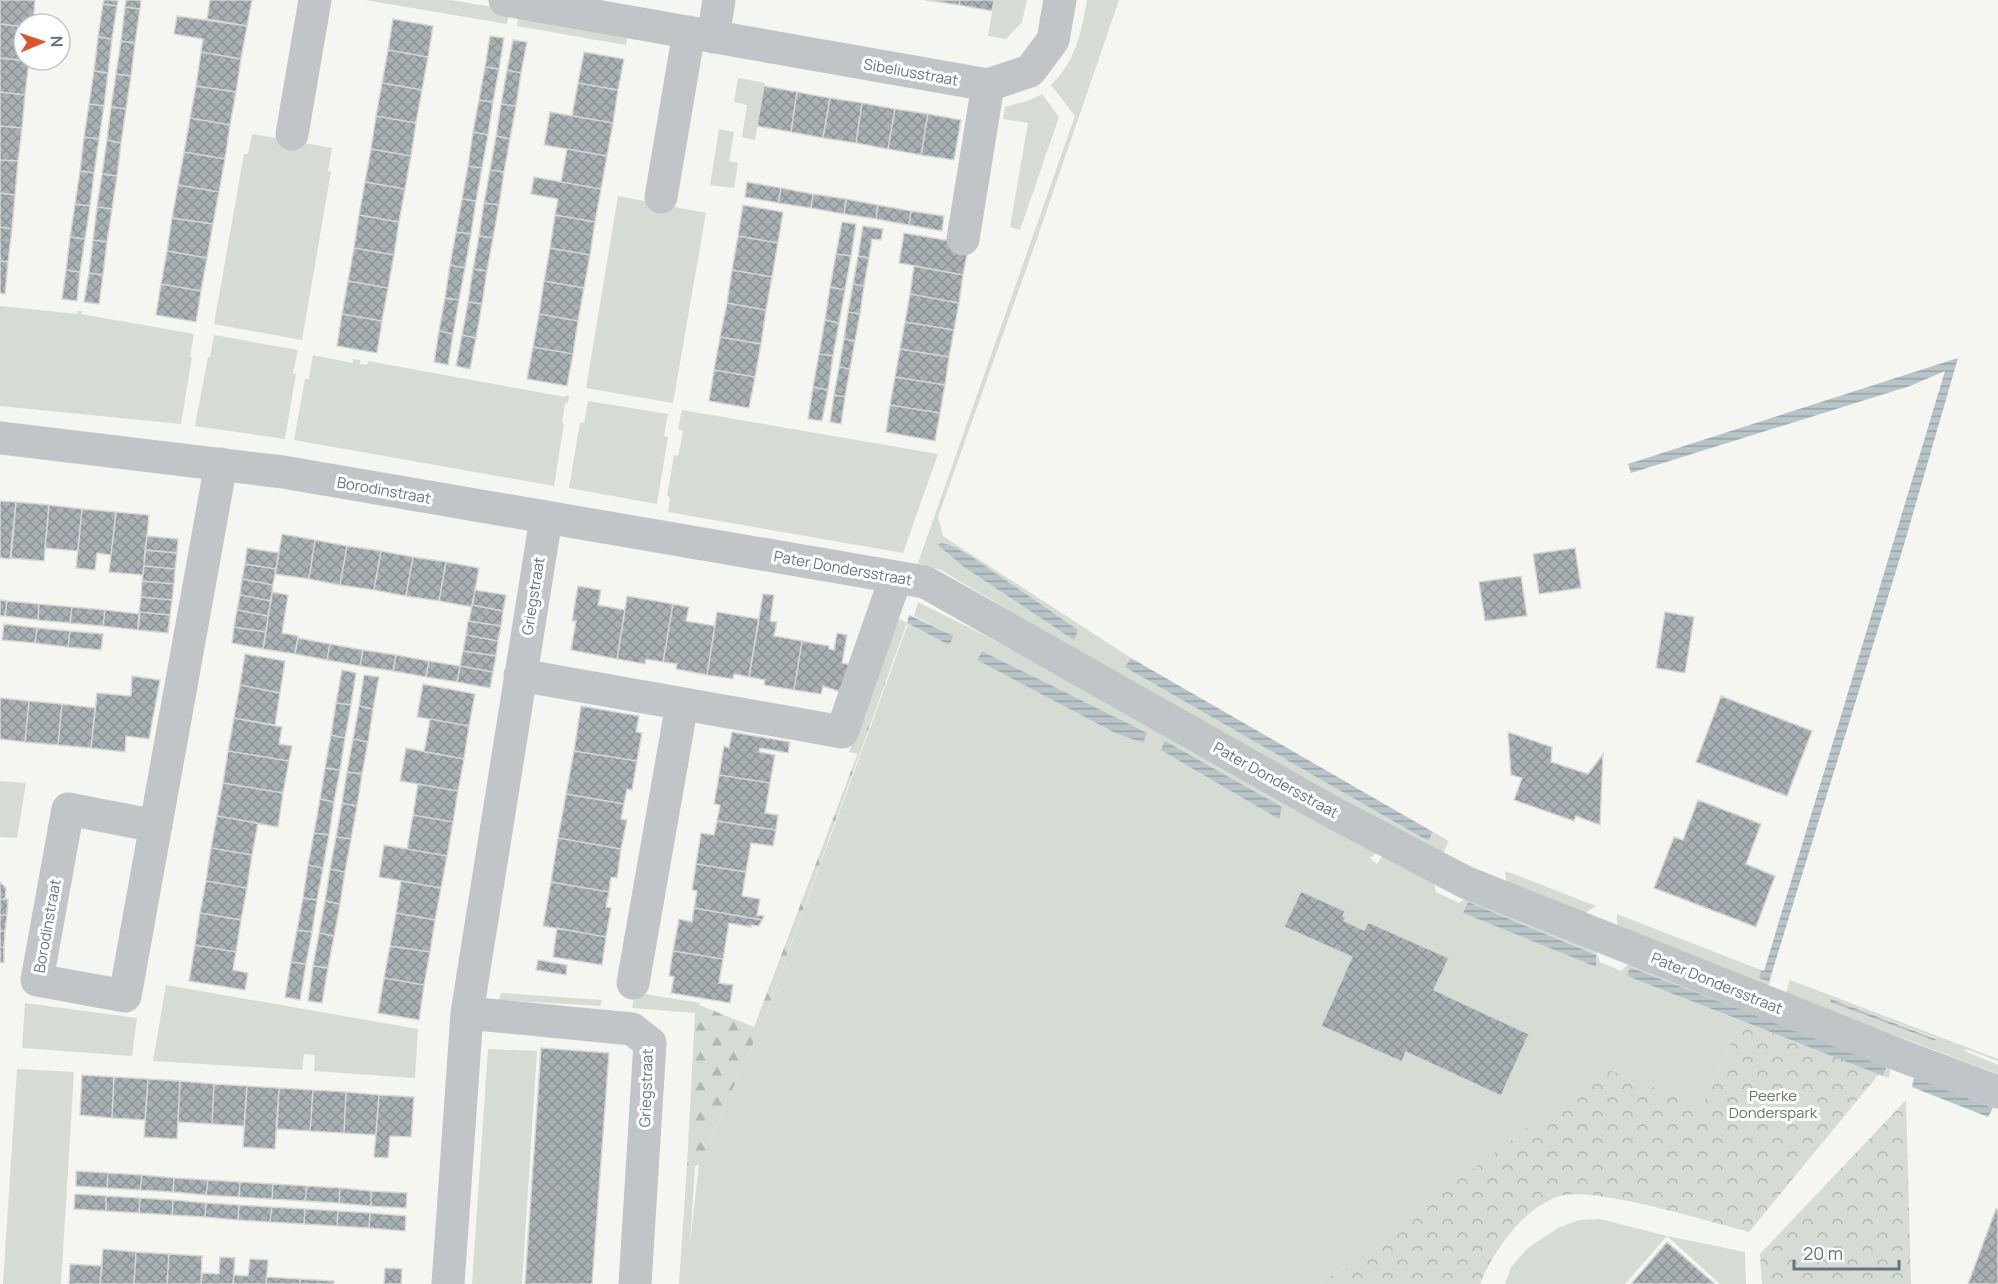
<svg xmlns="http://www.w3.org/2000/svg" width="1998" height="1284" font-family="Manrope,sans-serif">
<defs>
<pattern id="forest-firs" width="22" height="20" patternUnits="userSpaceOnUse" patternTransform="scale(1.5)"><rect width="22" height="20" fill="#d6dcd3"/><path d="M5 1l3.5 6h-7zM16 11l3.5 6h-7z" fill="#b1b7b1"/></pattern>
<pattern id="park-crowns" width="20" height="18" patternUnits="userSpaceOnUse" patternTransform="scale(1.5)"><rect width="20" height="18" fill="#d6dcd3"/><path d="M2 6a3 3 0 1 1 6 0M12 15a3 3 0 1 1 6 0" fill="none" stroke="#b1b7b1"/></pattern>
<pattern id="water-rules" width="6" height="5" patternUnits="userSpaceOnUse" patternTransform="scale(1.5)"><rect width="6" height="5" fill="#b8c4c8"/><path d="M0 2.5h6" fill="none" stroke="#99a4a8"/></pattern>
<pattern id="building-cross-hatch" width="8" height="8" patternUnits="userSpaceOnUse" patternTransform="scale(1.5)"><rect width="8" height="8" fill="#a8b0b4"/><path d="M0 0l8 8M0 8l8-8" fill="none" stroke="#8c9498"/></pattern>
</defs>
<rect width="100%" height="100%" fill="#f5f5f2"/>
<path fill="#d6dcd3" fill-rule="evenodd" d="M365,0H451L510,10L507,24Z
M994,0H1027L1022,22L1006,39L988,36Z
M1087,0H1119L1038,236L938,517L943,536L1131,658L1126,667L1428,841L1433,832L1449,841L1442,855L1059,640L941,570L918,563L1075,116L1051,85C1076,61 1081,33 1087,0ZM938,544L1078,630L1074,639L964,567Z
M519,12L628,30L626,45L517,26Z
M738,78L765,83L755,140L742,137L747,105L734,102Z
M1042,94L1059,117L1020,230L1010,227L1028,123L1003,119L1005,107L1030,100Z
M719,129L734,132L729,161L738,163L734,188L710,185Z
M252,134L332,148L328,171L331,172L302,340L214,324L244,154H248Z
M618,196L706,213L673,403L586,388Z
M0,306L77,314L78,311H82L81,314L194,334L190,357H192L181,424L0,406Z
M214,335L298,350L293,373L296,374L285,439L195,426L208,357H210Z
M313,355L353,363V359L360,360V364L367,365L368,361L565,397L566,395L569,396L568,403L565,404L562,423L564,424L554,486L294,440L305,379H309Z
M588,401L668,414L664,436L668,437L657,504L569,488L580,422L584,423Z
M682,410L938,454L903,553L668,512L670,497L667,496L674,455L678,456L683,431L678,429Z
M918,602L982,634L1149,725L1376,852L1373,857L1371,856L1370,858L1377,864L1383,855L1434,884L1436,892L1459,903L1466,898L1595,948L1600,962L1621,971L1628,964L1891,1066L1889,1078L1883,1076L1887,1067L1631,967L1627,976L1741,1021L1702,1106L1606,1070L1320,1284H679L687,1166L695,1167L690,1244L699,1164L764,1019L908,624L949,645L954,636L914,616ZM982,651L1035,678L1142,743L1115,733L977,660ZM1468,903L1595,955L1596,967L1463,913Z
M896,617L907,623L858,754L849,752Z
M0,781L26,783L17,838L0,837Z
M1505,871L1514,874L1596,906L1584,914L1507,885Z
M1617,914L1761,970L1759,978L1769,981L1773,974L1768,986L1617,927Z
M1790,980L1998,1059V1061L1966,1049L1965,1051L1998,1065V1074L1794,997L1786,993ZM1831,999L1936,1038V1039L1935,1041L1830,1002Z
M166,985L418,1029L415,1078L314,1071L315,1055L304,1054L302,1070L153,1061Z
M636,989L645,994L700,1003L695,1013L632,1008Z
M501,993L602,1000L600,1006L499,1000Z
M25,1003L137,1018L132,1056L22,1048Z
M488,1049L537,1051L522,1284H472Z
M17,1069L74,1072L61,1284H3Z
M1600,1219L1667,1236L1745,1252L1746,1284H1720L1667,1236L1625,1284H1505L1511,1267L1529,1247L1558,1228L1579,1220Z"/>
<path fill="url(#forest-firs)" d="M907,623L764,1019L699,1164L695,1167L687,1166L695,1013L699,1005L754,1027Z"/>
<path fill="url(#park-crowns)" d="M1741,1021L1879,1074L1749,1232C1710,1222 1588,1184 1557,1197C1522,1210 1493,1251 1480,1284H1320L1606,1069L1702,1106Z
M1906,1100L1911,1284H1762L1760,1254Z"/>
<path fill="url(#water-rules)" d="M1958,358L1903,548L1769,982L1759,978L1761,970L1764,971L1945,371L1910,386L1631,473L1628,464Z
M941,543L950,545L969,555L1078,630L1074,640L964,567L938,545Z
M909,615L954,636L949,645L907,623Z
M982,651L1147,733L1143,743L1115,733L977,660Z
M1131,658L1433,832L1428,841L1125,667Z
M1165,741L1282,807L1279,819L1161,750Z
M1468,902L1596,955V967L1463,913Z
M1630,967L1887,1066L1883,1076L1627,976Z
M1831,999L1936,1039L1935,1041L1830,1002Z
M1914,1077L1993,1108L1988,1117L1912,1087Z"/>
<path fill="url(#building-cross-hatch)" stroke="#d7d7d5" stroke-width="1.5" d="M0,0H35L33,24H24V27L0,24Z
M104,0H118L117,6L103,4Z
M126,0H141L140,9L125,7Z
M210,0H252L247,26L207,19Z
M926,0H960L959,5Z
M960,0H994L992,11L959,5Z
M103,4L117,6L112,39L98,37Z
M125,7L140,9L135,43L121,41Z
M177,16L247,26L241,59L201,52L203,39L174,34Z
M393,19L433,26L428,57L388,50Z
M0,24L24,27V60L29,61L0,58Z
M490,36L504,38L499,69L485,67Z
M98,37L112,39L108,73L94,71Z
M513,40L527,42L521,73L507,70Z
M121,41L135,43L131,76L116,74Z
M388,50L428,57L422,90L382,83Z
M201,52L241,59L236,92L196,86Z
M584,52L624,59L618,90L578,83Z
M0,58L29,61L25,95L0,92Z
M485,67L499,69L493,102L479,100Z
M507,70L521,73L516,106L501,104Z
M94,71L108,73L104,106L89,104Z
M116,74L131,76L126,109L111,107Z
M382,83L422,90L416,123L376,116Z
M578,83L618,90L613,123L572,116Z
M196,86L236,92L230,125L190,118Z
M764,86L797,92L791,132L757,126Z
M0,92L25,95L22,128L0,126Z
M797,92L830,98L823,138L791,132Z
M830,98L862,103L856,143L823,138Z
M479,100L493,102L488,135L473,132Z
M862,103L895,109L888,149L856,143Z
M89,104L104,106L99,139L84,137Z
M501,104L516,106L510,139L496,136Z
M111,107L126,109L121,143L107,140Z
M895,109L928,114L921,155L888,149Z
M550,112L613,123L607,156L544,145Z
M928,114L961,120L954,160L921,155Z
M376,116L416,123L411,156L371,149Z
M190,118L230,125L225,159L184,152Z
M0,126L22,128L18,161L0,160Z
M473,132L488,135L482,168L468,166Z
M496,136L510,139L504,172L490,170Z
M84,137L99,139L94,173L80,171Z
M107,140L121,143L117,176L102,174Z
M371,149L411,156L405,189L365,182Z
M567,149L607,156L601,189L561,182Z
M184,152L225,159L219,192L178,185Z
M0,160L18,161L15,195L0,193Z
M468,166L482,168L476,201L462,199Z
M490,170L504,172L499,205L484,203Z
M80,171L94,173L90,206L75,204Z
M102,174L117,176L112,209L97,207Z
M534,177L601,189L595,222L555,215L558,199L531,194Z
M365,182L405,189L399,222L359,215Z
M747,182L781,188L778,203L745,197Z
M178,185L219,192L213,224L172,218Z
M781,188L813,194L811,208L778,203Z
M0,193L15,195L12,229L0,227Z
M813,194L846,199L844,214L811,208Z
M462,199L476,201L471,234L456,232Z
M846,199L878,205L876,219L844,214Z
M484,203L499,205L493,238L479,236Z
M75,204L90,206L85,239L70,237Z
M743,205L783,212L778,243L738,236Z
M878,205L911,211L909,225L876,219Z
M97,207L112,209L107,242L93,240Z
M911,211L944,216L942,231L909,225Z
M359,215L399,222L394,255L354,248Z
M555,215L595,222L590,255L550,248Z
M172,218L213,224L207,258L167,251Z
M842,222L856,224L851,256L836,254Z
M863,226L883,229L881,240L872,239L869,258L858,256Z
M0,227L12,229L8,262L0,261Z
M456,232L471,234L465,268L450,265Z
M904,233L969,244L963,275L899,263Z
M479,236L493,238L487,271L473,269Z
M738,236L778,243L772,277L732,270Z
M70,237L85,239L80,272L66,270Z
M93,240L107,242L103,275L89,273Z
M354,248L394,255L388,288L348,281Z
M550,248L590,255L584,288L544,281Z
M167,251L207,258L201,291L161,284Z
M836,254L851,256L845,290L830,287Z
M858,256L869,258L864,286L853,284Z
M0,261L8,262L5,294L0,293Z
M450,265L465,268L459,300L445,298Z
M914,266L963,275L959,303L910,294Z
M473,269L487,271L482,304L468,302Z
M66,270L80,272L77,301L62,299Z
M732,270L772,277L766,310L727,303Z
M89,273L103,275L99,304L84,302Z
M348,281L388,288L382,321L342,314Z
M544,281L584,288L578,321L539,314Z
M161,284L201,291L196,322L156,315Z
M853,284L864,286L860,314L848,312Z
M830,287L845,290L839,323L825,320Z
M910,294L959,303L954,330L905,322Z
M445,298L459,300L453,334L439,331Z
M468,302L482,304L476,338L462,335Z
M727,303L766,310L761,344L720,337Z
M848,312L860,314L855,341L844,339Z
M342,314L382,321L377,353L337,346Z
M539,314L578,321L573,354L533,347Z
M825,320L839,323L833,356L819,354Z
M905,322L954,330L949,357L900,349Z
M439,331L453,334L448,365L434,362Z
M462,335L476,338L470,369L456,366Z
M720,337L761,344L755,377L714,370Z
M844,339L855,341L850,369L839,367Z
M533,347L573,354L567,386L527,379Z
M900,349L949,357L945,385L895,377Z
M819,354L833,356L828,390L813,387Z
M839,367L850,369L845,397L834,395Z
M714,370L755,377L749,408L709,401Z
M895,377L945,385L940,413L890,405Z
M813,387L828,390L822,421L808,419Z
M834,395L845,397L841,424L830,422Z
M890,405L940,413L935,441L886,432Z
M0,501L16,502L10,559L0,558Z
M16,502L49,505L44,561L11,558Z
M49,505L82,509L78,551L45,548Z
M82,509L116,512L111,555L97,553L95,570L76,568Z
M116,512L149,515L143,575L109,572Z
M282,534L315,540L309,579L275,574Z
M147,536L178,539L177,553L145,550Z
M315,540L347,546L340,585L309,579Z
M347,546L381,551L374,590L340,585Z
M247,548L279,553L276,569L245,564Z
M1575,548L1581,588L1539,594L1533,554Z
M145,550L177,553L175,569L144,566Z
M381,551L413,557L406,596L374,590Z
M413,557L446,562L439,601L406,596Z
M446,562L479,568L472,607L439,601Z
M245,564L276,569L273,585L242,579Z
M144,566L175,569L174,584L142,581Z
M1521,576L1527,616L1485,621L1479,582Z
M242,579L273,585L271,601L240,595Z
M142,581L174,584L172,600L141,597Z
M578,586L601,590L598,605L625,610L617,659L571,650L576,621H572Z
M475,590L506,595L503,611L472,605Z
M272,592L288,595L282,633L298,636L295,654L263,649Z
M763,594L774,595L770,621L777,622L774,636L802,641L794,690L764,685L765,680L749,677Z
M240,595L271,601L268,616L237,610Z
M627,596L673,604L663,662L646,659L645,664L617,659Z
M141,597L172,600L170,615L139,612Z
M0,600L7,601L5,616H0Z
M7,601L39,604L38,620L5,616Z
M39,604L72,607L70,623L38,620Z
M673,604L689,607L686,621L715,626L707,675L676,669L677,664L663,662Z
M472,605L503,611L501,626L469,621Z
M72,607L105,610L103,626L70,623Z
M105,610L140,614L138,630L103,626Z
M237,610L268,616L266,632L234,627Z
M139,612L170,615L168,633L138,630Z
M717,612L759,619L749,677L734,674L733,679L707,675Z
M1665,612L1694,617L1685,673L1656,668Z
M468,621L501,626L498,641L466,635Z
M4,624L37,628L35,643L2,640Z
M234,627L266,632L263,649L232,643Z
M37,628L70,631L68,647L35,643Z
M70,631L103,634L101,650L68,647Z
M837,633L847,635L842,663L851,665L841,692L823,686L821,694L794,690L802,641L829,646V649L834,650Z
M466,635L498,641L496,656L463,651Z
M298,638L330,644L327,660L295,654Z
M330,644L363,650L360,666L327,660Z
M363,650L396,655L393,671L360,666Z
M463,651L496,656L493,672L460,666Z
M245,654L285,661L280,693L240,685Z
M396,655L429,661L426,677L393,671Z
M429,661L460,666L457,682L426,677Z
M460,666L493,672L490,688L457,682Z
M342,670L356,673L351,705L336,703Z
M364,675L379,677L373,709L359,706Z
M132,676L160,680L149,739L126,736L125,752L91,748L97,693L131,696Z
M423,684L475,694L469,726L417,717Z
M240,685L280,693L275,725L234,718Z
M1721,696L1812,731L1787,796L1696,762Z
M0,698L29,701L25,742L0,739Z
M29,701L62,704L58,745L25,742Z
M336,703L351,705L345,738L331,735Z
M62,704L95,708L91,748L58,745Z
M359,706L373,709L368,742L353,739Z
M581,706L639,716L636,732L642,733L637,761L574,751Z
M234,718L282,727L279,744L292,746L289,761L228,751Z
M430,719L469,726L464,759L424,752Z
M732,732L790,742L788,753L760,748L759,752L775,755L770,783L719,775L724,746L729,748Z
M1508,732L1552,747L1551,762L1588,774L1603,754L1600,825L1576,816L1574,821L1514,800L1522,778L1511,775Z
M331,735L345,738L340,770L325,768Z
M353,739L368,742L362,774L347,772Z
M406,748L464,759L458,791L400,781Z
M228,751L289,761L283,793L223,783Z
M574,751L637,761L632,790L627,789L624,804L566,794Z
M325,768L340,770L334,802L320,799Z
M347,772L362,774L357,806L342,803Z
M719,775L770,783L765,813L778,815L776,830L717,821L720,805L714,804Z
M223,783L283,793L278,827L217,816Z
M418,784L458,791L453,822L413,815Z
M566,794L624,804L621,819L627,820L621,849L558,838Z
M320,799L334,802L329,835L314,833Z
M1698,800L1761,824L1746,864L1775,876L1756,927L1654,888L1674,837L1683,840Z
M342,803L357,806L351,839L336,837Z
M413,815L453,822L447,856L407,849Z
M217,816L258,823L252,855L211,848Z
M717,821L776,830L773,846L751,843L746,872L696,864L701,833L714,835Z
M314,833L329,835L323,868L308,865Z
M336,837L351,839L345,872L330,869Z
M558,838L621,849L617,878L611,877L609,892L551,882Z
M384,845L447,856L441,888L379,877Z
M211,848L252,855L247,888L206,881Z
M696,864L746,872L742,896L760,899L757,915L764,916L762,920L694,908L697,891L692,890Z
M308,865L323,868L317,900L303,898Z
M330,869L345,872L340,904L325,901Z
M206,881L247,888L241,920L200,913Z
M401,881L441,888L435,920L396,913Z
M0,882L6,888L5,899H0Z
M551,882L609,892L606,907L611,908L606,937L543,926Z
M1301,891L1345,911L1343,916L1346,917L1344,921L1364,930L1368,922L1449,958L1434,990L1529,1034L1501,1096L1406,1052L1402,1062L1321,1026L1352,957L1284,927Z
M303,898L317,900L312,932L297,930Z
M0,899H8L7,915H0Z
M325,901L340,904L334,936L319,933Z
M694,908L762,920L759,926L751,925V927L729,923L723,959L673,951L679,919L692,922Z
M200,913L241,920L236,952L195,945Z
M396,913L435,920L430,952L390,946Z
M0,915H7L5,931H0Z
M557,928L606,937L602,965L553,957Z
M297,930L312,932L306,964L291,962Z
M0,931H5L4,947H0Z
M319,933L334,936L328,968L313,966Z
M195,945L236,952L233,970L248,973L245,990L189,981Z
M390,946L430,952L424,985L384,978Z
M0,947H4V963L0,962Z
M673,951L723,959L719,983L733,985L730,1003L671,993L674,977L669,976Z
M538,960L567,965L566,975L536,970Z
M291,962L306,964L300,1000L285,997Z
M313,966L328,968L322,1003L308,1001Z
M384,978L424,985L419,1020L378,1013Z
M541,1048L609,1053L592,1284H525Z
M82,1075L114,1077L112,1118L80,1115Z
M114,1077L148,1079L145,1120L112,1118Z
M148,1079L180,1081L177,1139L144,1137Z
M180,1081L214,1084L212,1124L178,1122Z
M214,1084L247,1086L244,1126L212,1124Z
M247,1086L279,1088L275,1149L243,1147Z
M279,1088L313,1090L310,1131L277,1129Z
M313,1090L346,1092L344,1133L310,1131Z
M346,1092L379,1095L376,1135L344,1133Z
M379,1095L414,1097L411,1137L390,1136L388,1158L374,1157Z
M76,1171L108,1173L107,1188L76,1186Z
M108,1173L142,1175L140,1190L107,1188Z
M142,1175L174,1178L173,1192L140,1190Z
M174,1178L208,1180L206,1195L173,1192Z
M208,1180L240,1182L239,1197L206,1195Z
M240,1182L273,1184L272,1199L239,1197Z
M273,1184L307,1186L305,1201L272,1199Z
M307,1186L340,1188L339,1203L305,1201Z
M340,1188L371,1191V1206L339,1203Z
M371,1191L407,1193L406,1208L371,1206Z
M75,1194L106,1196V1211L74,1209Z
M106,1196L140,1198L139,1213L106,1211Z
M140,1198L173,1200L172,1215L139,1213Z
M173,1200L206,1203L205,1217L172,1215Z
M206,1203L239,1205L238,1220L205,1217Z
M239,1205L272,1207L270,1222L238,1220Z
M272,1207L305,1209L304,1224L270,1222Z
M305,1209L338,1211L337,1226L304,1224Z
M1996,1209H1998V1284H1968Z
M338,1211L370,1213L369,1228L337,1226Z
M370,1213L406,1216L405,1231L369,1228Z
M1667,1242L1715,1284H1631Z
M103,1249L136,1252L134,1284H100Z
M136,1252L169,1254L167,1284H134Z
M169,1254L202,1256L201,1284H167Z
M220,1257L235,1258L233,1284H201L202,1273L219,1274Z
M250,1259L268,1260L266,1284H233L234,1275L248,1276Z
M70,1264L102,1266L100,1284H69Z
M385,1268L402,1269L401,1284H384Z
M267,1277L300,1279V1284H266Z
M300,1279L334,1281V1284H300Z"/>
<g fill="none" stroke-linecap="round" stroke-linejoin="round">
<path stroke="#c1c5c8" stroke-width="33" d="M505,0L988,85L1030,71L1053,40L1060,0
M713,37L719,0
M292,134L315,0
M661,197L689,32
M963,239L988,85
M0,438L283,472L925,582L1332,812L1465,882L1907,1058L1998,1092
M520,675L842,732L896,577
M156,826L68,809L37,980L125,996L221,464
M633,983L682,704
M467,1013L632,1029L650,1043L635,1284
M448,1284L467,1013L546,518"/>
</g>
<g text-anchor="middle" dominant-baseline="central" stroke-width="6" stroke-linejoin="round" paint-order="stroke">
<g font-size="15" fill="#657582" stroke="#fff">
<text transform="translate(911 72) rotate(10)">Sibeliusstraat</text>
<text transform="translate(384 490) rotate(10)">Borodinstraat</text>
<text transform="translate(843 568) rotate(10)">Pater Dondersstraat</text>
<text transform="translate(533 596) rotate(-81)">Griegstraat</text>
<text transform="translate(1276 780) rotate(29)">Pater Dondersstraat</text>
<text transform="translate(47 926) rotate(-80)">Borodinstraat</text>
<text transform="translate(1717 983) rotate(22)">Pater Dondersstraat</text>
<text transform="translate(646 1088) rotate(-88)">Griegstraat</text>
</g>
<g font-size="15" fill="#687964" stroke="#fff">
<text x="1773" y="1095">Peerke<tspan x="1773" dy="17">Donderspark</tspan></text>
</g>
</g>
<g transform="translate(42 42) rotate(88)"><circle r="28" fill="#ffffff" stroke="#c1c8cd" stroke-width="1.5"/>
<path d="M0-4.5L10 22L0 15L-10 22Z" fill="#dd552a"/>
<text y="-9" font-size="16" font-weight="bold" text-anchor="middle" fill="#657582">N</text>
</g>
<path d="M1794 1260v9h105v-9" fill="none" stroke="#657582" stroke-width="3"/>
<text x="1803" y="1260" font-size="18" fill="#657582" stroke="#ffffff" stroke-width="4.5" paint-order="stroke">20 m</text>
</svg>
